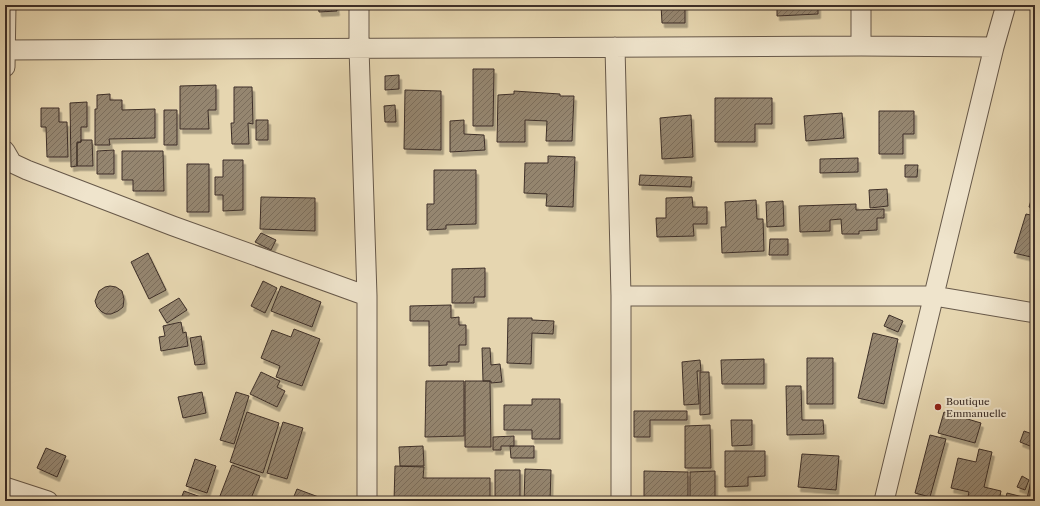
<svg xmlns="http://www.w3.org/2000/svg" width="1040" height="506" font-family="'Libre Caslon Text',serif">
<defs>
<pattern id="building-hatch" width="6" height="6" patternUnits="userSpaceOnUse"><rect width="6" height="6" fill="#95866f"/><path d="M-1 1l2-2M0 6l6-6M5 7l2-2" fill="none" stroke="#7b6e5b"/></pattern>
<filter id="shadow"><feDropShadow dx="2.5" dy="4.5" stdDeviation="0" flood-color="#0004"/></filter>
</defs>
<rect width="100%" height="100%" fill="#e6d6b0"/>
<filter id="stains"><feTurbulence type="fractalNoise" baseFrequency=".005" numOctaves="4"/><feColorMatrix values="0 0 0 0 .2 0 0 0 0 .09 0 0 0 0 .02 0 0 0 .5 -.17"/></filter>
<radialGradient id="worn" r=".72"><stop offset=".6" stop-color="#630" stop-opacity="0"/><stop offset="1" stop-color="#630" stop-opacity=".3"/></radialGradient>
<path fill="url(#building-hatch)" stroke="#3d2f28" filter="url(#shadow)" d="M318,5H336L337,11L319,12Z
M661,5H685V23H662Z
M777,5H818V14L777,16Z
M473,69H494L493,126H473Z
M399,75V89L385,90V76Z
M216,85V110H208L209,129H180V86Z
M234,87H252L253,124L248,123L249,144H232L231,123H234Z
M405,90L441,91V150L404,149Z
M514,91L560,94V96H574L572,141H546L547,121L525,120V142H497L498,95L514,94Z
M110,94V100H122V110L155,109V138L109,139L110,145H95V109H97V95Z
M715,98H772V124H755V142H715Z
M87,102V127H81V142H77V166L71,167L70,103Z
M395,105L396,122H385L384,106Z
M41,108H59V122H67L68,157H47L46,127H41Z
M164,110H177V145H164Z
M879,111H914V134H903V154H879Z
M842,113L844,138L806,141L804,116Z
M691,115L693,157L662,159L660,118Z
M256,120H268V140H256Z
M464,120V134L484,135L485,150L450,152V121Z
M81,140H92L93,166H77V143L81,142Z
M114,150V174H97V151Z
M122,151H163L164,191H133V180H122Z
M548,156L575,157L573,207L546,206L547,194L524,193L525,163H548Z
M858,158V172L820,173V159Z
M223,160H243V210L223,211V195H215V177H223Z
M187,164H209V212H187Z
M905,165H918L917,177H905Z
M434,170H476V224L446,225V229L427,230V204H434Z
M640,175L692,177L691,187L639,185Z
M1035,187V209L1029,207Z
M887,189L888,206L870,208L869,190Z
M261,197L315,198V231L260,229Z
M692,197L693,207H707V224H693L694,236L657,237L656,218H666V198Z
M756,200L757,219H763L764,251L722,253L721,227H726L725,202Z
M783,201L784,226L767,227L766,202Z
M856,204V210L884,209V218H877V230L859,231V234H842L841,219L830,220V231L800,232L799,206Z
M1026,214L1035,216V258L1014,253Z
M261,233L276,240L271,250L255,242Z
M770,239H788V255H769Z
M148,253L166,290L149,299L131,262Z
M485,268V297H474V303H452V269Z
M263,281L277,288L265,313L251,306Z
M110,286L116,287L122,291L124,299L123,307L118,311L111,314H106L102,312L97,307L95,301L99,291L105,287Z
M281,286L321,302L312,327L271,311Z
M179,298L187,310L167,323L159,310Z
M451,305V318L459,317V325H466V345H459V362H447V365L429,366V321H410V306Z
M889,315L903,321L898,332L884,326Z
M508,318H532V320L554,321L553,334L532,333L531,364L507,363Z
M181,322L183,333L186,332L188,346L161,351L159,337L165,336L163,326Z
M294,329L320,339L302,386L276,377L280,366L261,358L272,330L291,337Z
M873,333L898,339L884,404L858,398Z
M201,336L205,364L195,365L190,338Z
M482,348H490L491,365L500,364L502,382L491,383V381H483Z
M807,358H833V404H807Z
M764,359V384H722L721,360Z
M700,360L701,371H697L699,404L684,405L682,362Z
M261,372L280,381L277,387L285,391L277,407L250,394Z
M700,372H709L710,414L700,415Z
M426,381H464V436L425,437Z
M465,381H490L491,447H465Z
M786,386H801L802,420H823L824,434L787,435Z
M202,392L206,413L183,418L178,397Z
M236,392L249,396L234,444L220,440Z
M532,399H560V439H532V430H504V405H532Z
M634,411H687V420H650V437H634Z
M247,412L279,423L263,473L230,462Z
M944,412L981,423L975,443L938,433Z
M731,420H752V445L732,446Z
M283,422L303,428L287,479L267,473Z
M710,425L711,468H685V426Z
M1024,431L1035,435V448L1020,442Z
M930,435L946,439L930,497L915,493Z
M514,436V446H501V450H493V437Z
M423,446L424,466H400L399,447Z
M510,446H534V458H511Z
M46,448L66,456L57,477L37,468Z
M979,449L992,452L984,487L1001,491L999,501H967L969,492L951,488L958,458L976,462Z
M725,451H765V476L748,477V486L725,487Z
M802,454L839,456L836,490L798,487Z
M195,459L216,466L207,493L186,486Z
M232,465L260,476L250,501H218Z
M1035,465V501H1005L1007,493L1027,498Z
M395,466L424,467L423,478H490V501H394Z
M525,469L551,470L550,501H524Z
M495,470H520V499H514V501H495Z
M644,471L688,472V501H644Z
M715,471V501H690V472Z
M1022,476L1029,480L1025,490L1017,487Z
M297,489L324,499L323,501H292Z
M184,491L209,500V501H180Z"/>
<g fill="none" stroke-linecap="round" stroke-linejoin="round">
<defs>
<path id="minor" d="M359,5V48L367,296V501
M861,46V5
M615,47L621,296V501
M6,50L861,46L994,47
M5,67L6,5
M5,151L12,163L27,170L173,226L367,296
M621,296H934L1035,313
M5,487L48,501
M884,501L994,47L1006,5"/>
</defs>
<use href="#minor" stroke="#67594a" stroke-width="21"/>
<use href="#minor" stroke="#efe4cc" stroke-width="19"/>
</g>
<circle fill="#8f2418" stroke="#efe4cc" stroke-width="1.5" cx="938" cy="407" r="4"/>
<g text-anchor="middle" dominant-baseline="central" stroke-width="4" stroke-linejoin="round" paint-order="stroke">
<g font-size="10" fill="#3d2f28" stroke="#efe4cc" text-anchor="start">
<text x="946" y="401">Boutique<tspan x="946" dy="12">Emmanuelle</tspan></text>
</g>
</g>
<rect width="1040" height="506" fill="none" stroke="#e6d6b0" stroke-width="20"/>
<rect x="6" y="6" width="1028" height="494" fill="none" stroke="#3d2f28" stroke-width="2"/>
<rect x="10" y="10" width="1020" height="486" fill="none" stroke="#3d2f28"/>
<rect width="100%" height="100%" filter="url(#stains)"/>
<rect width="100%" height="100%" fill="url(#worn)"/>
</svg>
